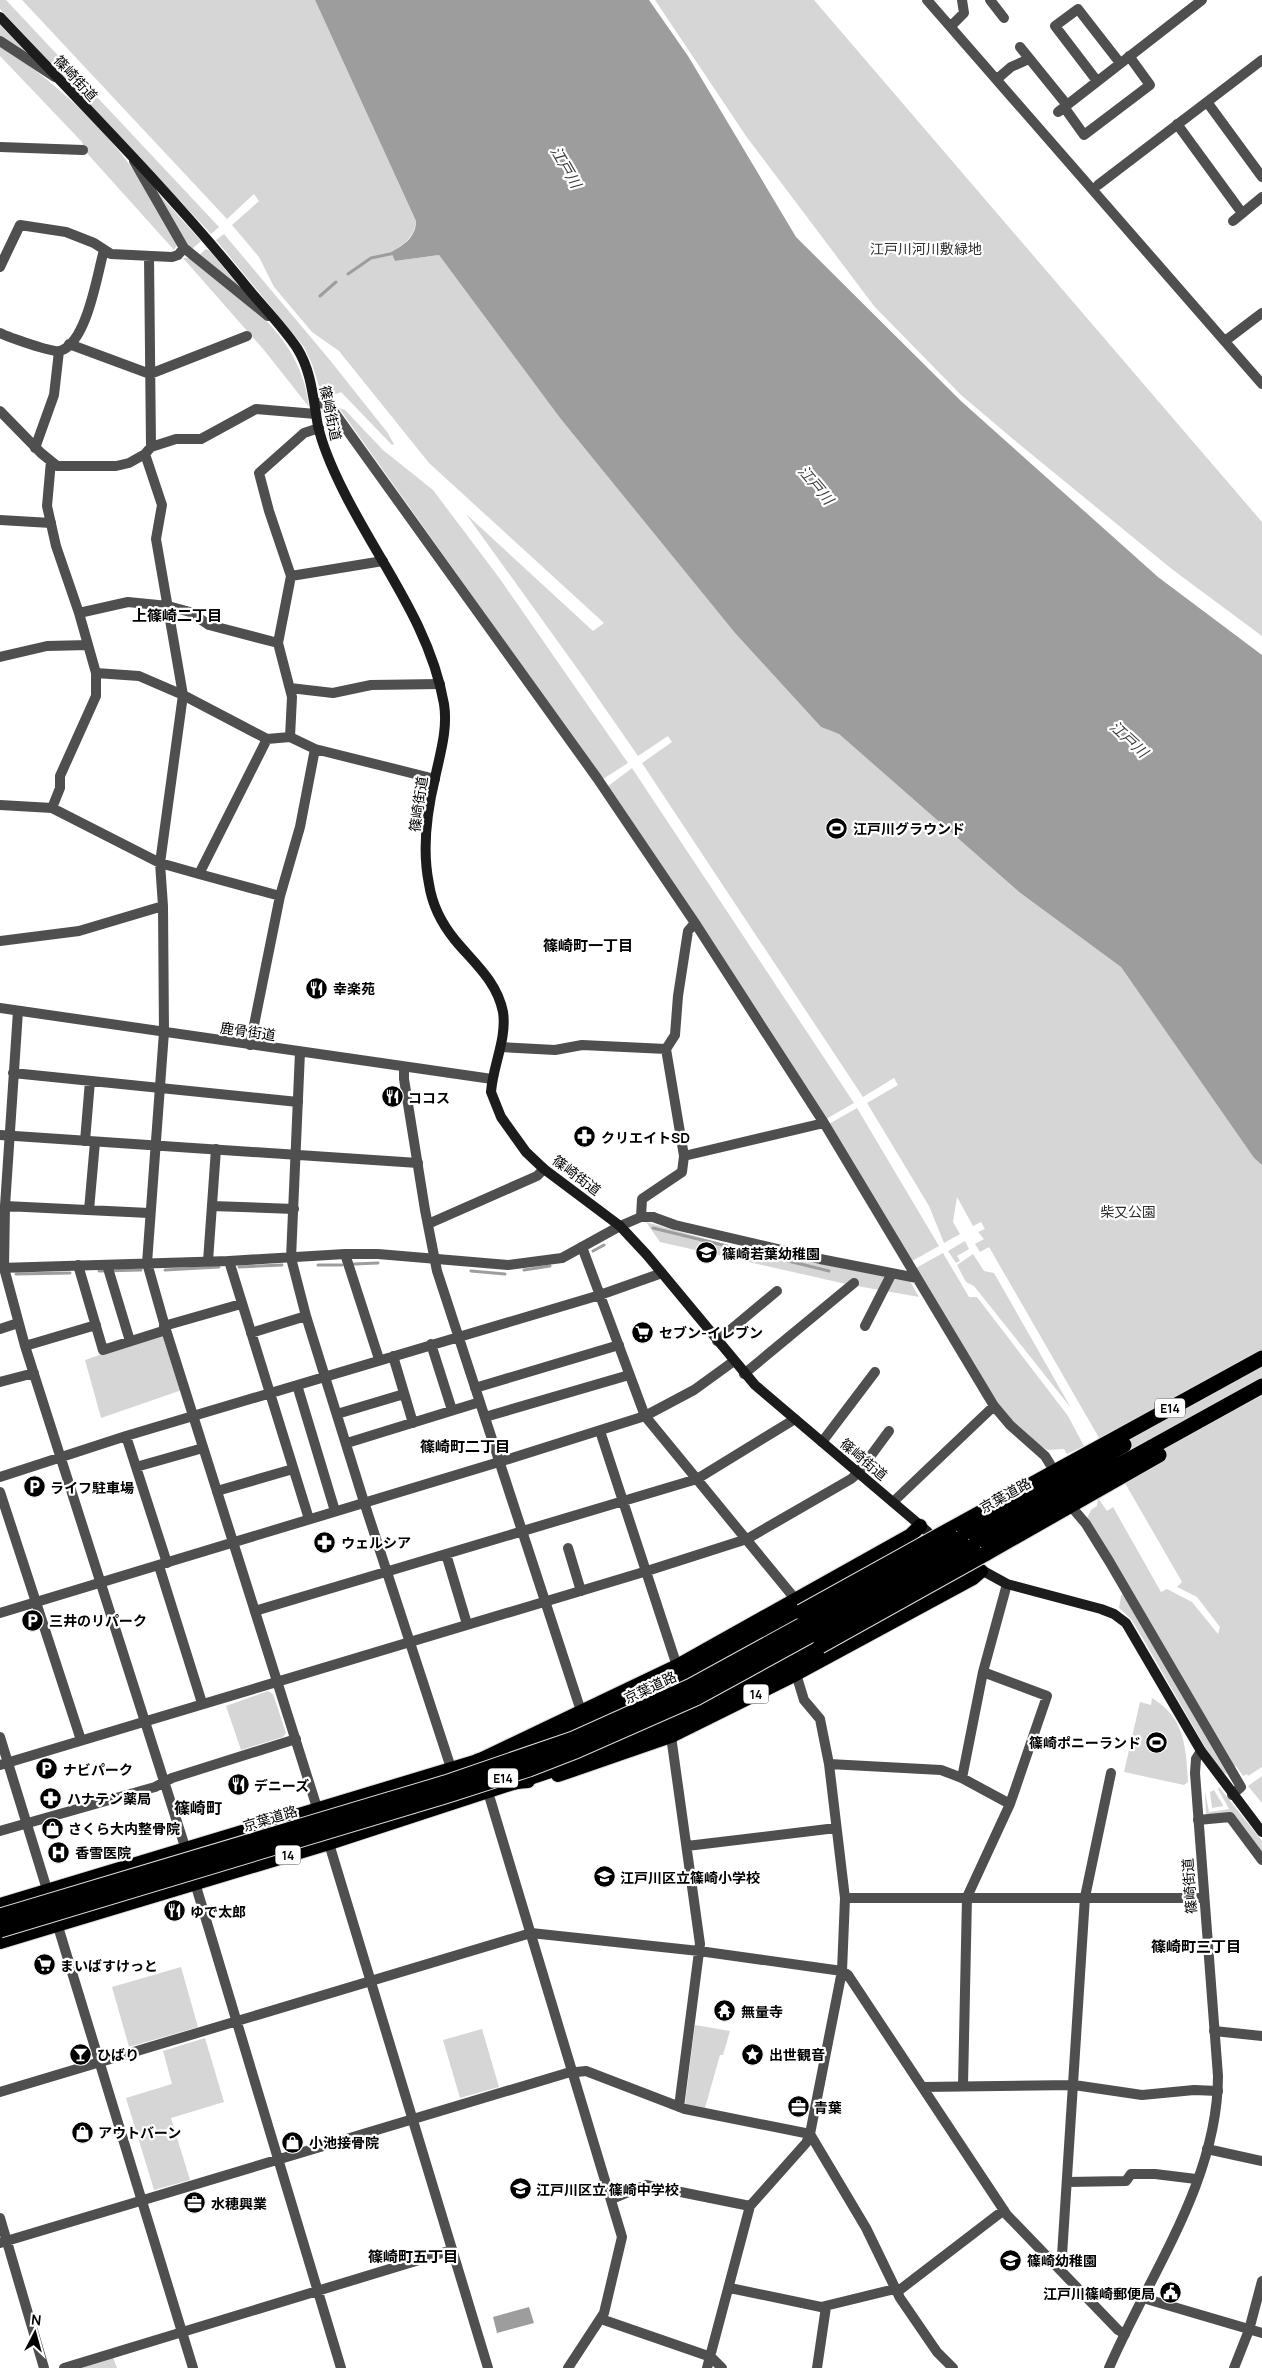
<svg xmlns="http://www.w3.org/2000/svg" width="1262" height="2368" font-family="Manrope,'Noto Sans JP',sans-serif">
<rect width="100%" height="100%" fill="#fff"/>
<path fill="#d6d6d6" d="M0,0H6L219,227L211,234L0,9Z
M22,0H315L416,221C415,236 404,245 391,252L395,261L439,255L560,418L735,633L821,727L839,734L1019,892L1121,967L1254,1158L1262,1165V1767L1248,1776L1247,1774L1243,1776L1236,1766L1232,1767L1087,1518L1091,1510L1097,1506L1098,1498L1107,1511L1113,1507L1161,1592L1167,1589L1192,1602L1218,1634L1220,1627L1197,1597L1177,1587L1182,1582L989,1247L980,1252L975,1244L984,1239L978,1232L985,1229L981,1222L973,1226L957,1197L953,1222L960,1234L944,1243L929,1206L867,1103L898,1085L894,1078L863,1097L642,763L672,742L668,736L638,756L584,678L466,514L593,631L604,623L429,463L339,351L312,332L274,287L259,257L232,225L259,201L254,194L227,219Z
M655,0H814L1262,522V636L1173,570L1019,444L961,395L874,306L746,136Z
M0,25L36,62L0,37Z
M0,44C44,75 85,109 119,151C142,179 159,213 177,245L174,250L85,151L82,142L0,56Z
M150,184L201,241L191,250Z
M224,234L329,359L387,432L394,444L392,445L341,392L326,398L322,396L312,364L304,347L216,240Z
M206,249L210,251L248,297L198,256Z
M183,258H191C244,300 301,335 309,407L264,350Z
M339,408L345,410L383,450L433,490L500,579L628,763L603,779L601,777Z
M632,768L854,1103L826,1119L762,1017L607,787Z
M857,1108L939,1246L912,1261L829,1124Z
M646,1222L738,1248L910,1281L919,1297L846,1284L660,1242Z
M965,1241L969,1249L957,1256L960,1261L956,1263L948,1251Z
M943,1253L969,1297H977L1068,1416L1084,1446L1067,1454L1064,1449L1048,1450L1028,1439L994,1399L916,1268Z
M973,1254L984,1271L994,1273L1071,1408L974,1286L966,1282L957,1265Z
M163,1333L182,1390L101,1418L85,1360Z
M1123,1594L1228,1775L1221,1771L1213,1761L1142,1637L1131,1619L1119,1608L1121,1596Z
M268,1691L273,1694L286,1733L283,1737L241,1750L226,1706Z
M1152,1698C1185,1718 1186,1747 1188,1782L1184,1785L1124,1772L1140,1702L1151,1705Z
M1262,1776V1803L1248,1786Z
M1219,1787L1262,1841V1854L1231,1814L1206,1816L1205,1791L1209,1812L1229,1809L1218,1789Z
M1214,1790L1223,1805V1806L1212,1808L1210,1792Z
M181,1967L198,2027L129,2047L112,1987Z
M695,2025L730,2031L723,2055H720L705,2108L685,2104Z
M482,2029L499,2087L460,2098L443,2040Z
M205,2038L224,2102L171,2118L190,2180L154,2190L126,2098L172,2084L163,2051Z
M113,2357L117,2368H79Z"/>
<path fill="#9d9d9d" d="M315,0H649L688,56L796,237L961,401L1158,577L1262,655V1165L1254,1158L1121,967L1019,892L839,734L821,727L735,633L560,418L439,255L395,261L391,252C404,245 416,237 416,221Z
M529,2307L534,2323L497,2333L493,2317Z"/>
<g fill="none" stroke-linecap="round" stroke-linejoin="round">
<path stroke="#9d9d9d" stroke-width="3" d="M348,274L371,258L395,253
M320,296L336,282
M653,1228L829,1271
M593,1251L604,1245
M354,1264L378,1263
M318,1265H342
M239,1267L282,1265
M165,1270L219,1267
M524,1270L550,1266
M99,1271L141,1270
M471,1271L505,1274
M16,1274L70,1273"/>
<defs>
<path id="trunk" d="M558,1775L671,1736L790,1677L973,1578L981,1571
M0,1905L478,1761L677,1666L911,1535L920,1526
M0,1942L329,1843L516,1782L528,1781"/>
<path id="motorway" d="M949,1530L1262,1358
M961,1538L1124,1445
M973,1546L1262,1386
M985,1554L1159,1455
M478,1761C593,1729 697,1670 801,1612
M516,1782C551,1770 587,1759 621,1745C689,1716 755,1681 820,1646"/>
</defs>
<use href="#trunk" stroke="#dbdbdb" stroke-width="16"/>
<use href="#motorway" stroke="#dbdbdb" stroke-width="17"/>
<path stroke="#4f4f4f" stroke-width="10" d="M927,0L1262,384
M990,0L1004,18
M953,24L964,13L962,0
M0,41L55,77
M1020,47L1067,105
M997,79L1011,67L1029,59
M1097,81L1055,26L1078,9L1120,63
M1207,102L1262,177
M1064,107L1084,135L1150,85L1129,56
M1058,112L1202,0
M1177,124L1242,213
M0,147L83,150
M134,161L184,248L268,316
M1098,185L1262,60
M1233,221L1262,197
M149,256L151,447
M0,267L20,225L66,232L94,243L111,254L172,257L178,255L184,248
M0,333C8,337 53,353 60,351C87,343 97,275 104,250
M1225,341L1262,313
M69,344L150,374L247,336
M315,402L329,405L597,778L695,923L824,1123L994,1406L1010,1425L1045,1456L1050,1464
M0,411L41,453L57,466H116L129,463L145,454L151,447L176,439H201L256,409L316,414
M35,448L54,395L59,351
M145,454L162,505L156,539L183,695L160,863L163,906L164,1032
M51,461L47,506L56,546L79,613L96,673V696L60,776V788L52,808
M291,576L383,561
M79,613L128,602L168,606L190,612L209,625L278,643
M0,657L47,646L88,645
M96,673L139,676L183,695L267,739
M290,688L333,693L371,685L440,684
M290,737L292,697L278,643L291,576L269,511L259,473L304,433L319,428
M0,805L52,808L160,863L199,874L267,739L290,737L315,749L435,779
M199,874L280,896
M0,941L79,931L163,906
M18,1011L5,1206L4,1268L25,1346L186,1850
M250,1045L280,896L300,827L315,749
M501,1047L555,1050L582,1045L666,1049
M404,1068V1079L425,1210L437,1271L581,1711
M13,1073L298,1102
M85,1141L90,1081
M684,1156L824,1123
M5,1206L149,1213
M212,1206L294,1209
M89,1210L95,1142
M641,1217L642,1199L682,1172L684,1156L666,1049L675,1035L678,996L688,931L695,923
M653,1217L675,1225L820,1259L917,1278
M428,1224L537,1176L544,1169
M582,1247L645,1416L796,1600
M345,1254L379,1359
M291,1258L306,1316L364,1502L451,1768
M208,1261L216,1149
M229,1261L309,1519
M78,1265L103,1350L166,1330
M107,1265L130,1341
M164,1326L241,1304
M865,1326L892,1273
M0,1329L18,1323
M251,1333L306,1316
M717,1341L777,1291
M431,1344L452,1410
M25,1346L96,1325
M393,1356L413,1423
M744,1374L854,1283
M0,1382L34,1373
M297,1385L335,1511
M475,1388L619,1345
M337,1414L404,1394
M485,1417L629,1375
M600,1431L677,1666
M126,1436L167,1563
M822,1442L875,1372
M347,1443L480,1402
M136,1467L203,1448
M0,1477L126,1436L600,1295L662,1273
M217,1491L293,1469
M0,1492L81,1740
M893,1502L994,1406
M1075,1511L1086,1524L1109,1561L1241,1787L1232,1795
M568,1548L581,1591
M446,1554L467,1624
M159,1566L202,1703
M647,1571L747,1539L851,1479L858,1473L889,1431
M255,1611L697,1479L795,1419
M671,1736L700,1944L679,2107
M829,1764L941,1770L962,1778L1010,1804
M962,1778L983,1672L1007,1584
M1198,1820L1230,1817L1262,1860
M0,1831L155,1787L172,1778L296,1739
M687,1846L836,1828
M195,1883L341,2368
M845,1898H1204
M1214,2031L1262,2036
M963,2086L967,1897L1010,1804L1047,1696L983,1672
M923,2087L1074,2085L1142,2095L1194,2090L1218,2091
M0,2092L531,1933L699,1951L842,1971L848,1975L1007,2215L1118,2330L1125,2334
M1207,2149L1262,2161
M1067,2182L1126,2181L1131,2174H1155L1196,2179
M612,2199L646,2185L750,2206L806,2143L810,2134L842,1971L845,1898L829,1764L820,1719L804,1700L796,1674
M0,2218L44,2368
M0,2243L567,2073L586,2071L685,2109L810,2134L866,2228L900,2298L937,2352L953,2368
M1061,2271L1085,1897L1111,1773
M730,2288L821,2307L895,2289
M897,2292L1004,2210
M1143,2298L1262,2333
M601,2319L711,2357L722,2368
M64,2368L452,2250
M707,2368L750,2206
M817,2368L826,2307
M1234,2368L1249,2330L1262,2281"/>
<path stroke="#4f4f4f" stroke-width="10" d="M0,520L51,523
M0,1008L492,1079
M164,1032L147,1263L166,1330L319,1814
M0,1135L418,1163
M291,1258L300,1052
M0,1268L229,1261L345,1254H378L508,1265L562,1258L620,1226L641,1217H653
M0,1613L499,1462L645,1416L694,1390L734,1361
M0,1737L49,1896
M0,1765L647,1571
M488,1792L622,2237L604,2313L568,2368
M327,1837L488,2368
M56,1920L193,2368
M1109,2368C1149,2275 1218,2181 1218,2076L1195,1773L1196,1759L1201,1751"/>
<path stroke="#1c1c1c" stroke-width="10" d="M0,17C82,104 166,188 241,280C259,303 281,324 297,348C312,372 313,399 318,426C323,448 333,470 343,490C378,561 430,624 444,704C448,729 440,754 435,778C427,811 422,850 429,884C432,904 442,924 455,940C473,962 497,981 503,1012C507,1039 493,1065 491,1092L501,1117L526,1152L544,1169L620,1226L647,1255L755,1385L928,1532
M976,1567L1007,1584L1101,1609L1114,1614L1126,1623L1201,1751L1262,1832"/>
<use href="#trunk" stroke="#000" stroke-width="14"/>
<use href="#motorway" stroke="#000" stroke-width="15"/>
<defs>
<path id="motorway-bridge" d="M801,1612L949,1530
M820,1646L985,1554
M0,1916L445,1783L573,1739L691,1686L961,1538
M0,1930L448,1795L529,1769L578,1750L696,1698L973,1546"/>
</defs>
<use href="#motorway-bridge" stroke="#dbdbdb" stroke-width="17" stroke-linecap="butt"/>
<use href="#motorway-bridge" stroke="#000" stroke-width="15"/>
</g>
<defs>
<symbol id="stadium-disc" viewBox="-11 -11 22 22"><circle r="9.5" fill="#000" stroke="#fff"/><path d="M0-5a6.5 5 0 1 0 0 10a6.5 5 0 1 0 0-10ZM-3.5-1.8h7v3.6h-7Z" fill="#fff"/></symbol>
<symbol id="restaurant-disc" viewBox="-11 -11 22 22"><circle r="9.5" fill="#000" stroke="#fff"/><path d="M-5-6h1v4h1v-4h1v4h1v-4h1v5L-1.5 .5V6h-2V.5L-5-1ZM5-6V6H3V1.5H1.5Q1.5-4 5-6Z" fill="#fff"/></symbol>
<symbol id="pharmacy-disc" viewBox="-11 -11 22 22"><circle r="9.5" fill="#000" stroke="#fff"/><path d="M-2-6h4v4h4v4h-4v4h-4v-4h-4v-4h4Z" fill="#fff"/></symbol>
<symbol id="school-disc" viewBox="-11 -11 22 22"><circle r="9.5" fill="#000" stroke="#fff"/><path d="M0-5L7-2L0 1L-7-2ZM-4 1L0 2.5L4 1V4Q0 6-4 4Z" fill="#fff"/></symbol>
<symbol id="supermarket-disc" viewBox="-11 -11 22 22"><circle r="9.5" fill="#000" stroke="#fff"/><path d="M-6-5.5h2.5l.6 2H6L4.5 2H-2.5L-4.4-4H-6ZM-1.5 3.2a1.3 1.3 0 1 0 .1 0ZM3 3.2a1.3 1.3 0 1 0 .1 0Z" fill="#fff"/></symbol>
<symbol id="parking-disc" viewBox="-11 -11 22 22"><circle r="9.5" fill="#000" stroke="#fff"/><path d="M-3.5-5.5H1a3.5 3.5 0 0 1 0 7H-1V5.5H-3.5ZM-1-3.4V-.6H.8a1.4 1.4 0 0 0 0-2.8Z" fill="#fff"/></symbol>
<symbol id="shop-disc" viewBox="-11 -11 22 22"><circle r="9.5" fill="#000" stroke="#fff"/><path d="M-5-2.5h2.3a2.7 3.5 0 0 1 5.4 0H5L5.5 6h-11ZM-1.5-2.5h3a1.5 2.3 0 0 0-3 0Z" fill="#fff"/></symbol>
<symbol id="hospital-disc" viewBox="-11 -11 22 22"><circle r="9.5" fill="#000" stroke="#fff"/><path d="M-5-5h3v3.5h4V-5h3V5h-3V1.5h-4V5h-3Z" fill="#fff"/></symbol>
<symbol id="temple-disc" viewBox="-11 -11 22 22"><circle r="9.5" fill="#000" stroke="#fff"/><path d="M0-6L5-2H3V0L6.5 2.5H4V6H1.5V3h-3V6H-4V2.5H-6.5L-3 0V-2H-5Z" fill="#fff"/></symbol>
<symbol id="bar-disc" viewBox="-11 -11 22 22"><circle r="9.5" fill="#000" stroke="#fff"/><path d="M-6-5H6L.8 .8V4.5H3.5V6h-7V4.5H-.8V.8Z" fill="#fff"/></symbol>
<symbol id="sight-disc" viewBox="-11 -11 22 22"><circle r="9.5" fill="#000" stroke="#fff"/><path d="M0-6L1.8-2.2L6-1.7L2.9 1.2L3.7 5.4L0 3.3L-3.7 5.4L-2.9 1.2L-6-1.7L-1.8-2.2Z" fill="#fff"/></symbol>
<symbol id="office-disc" viewBox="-11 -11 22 22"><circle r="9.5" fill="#000" stroke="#fff"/><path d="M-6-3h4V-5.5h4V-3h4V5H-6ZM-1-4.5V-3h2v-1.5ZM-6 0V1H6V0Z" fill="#fff"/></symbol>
<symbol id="civic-disc" viewBox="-11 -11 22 22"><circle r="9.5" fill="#000" stroke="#fff"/><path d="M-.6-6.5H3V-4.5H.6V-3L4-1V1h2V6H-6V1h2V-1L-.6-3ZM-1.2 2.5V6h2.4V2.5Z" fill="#fff"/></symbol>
</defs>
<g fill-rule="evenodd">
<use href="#stadium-disc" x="824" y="816" width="25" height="25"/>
<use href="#restaurant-disc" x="304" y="976" width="25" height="25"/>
<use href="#restaurant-disc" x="380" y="1084" width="25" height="25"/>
<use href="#pharmacy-disc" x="572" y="1124" width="25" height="25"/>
<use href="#school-disc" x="694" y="1240" width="25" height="25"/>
<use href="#supermarket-disc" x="630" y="1320" width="25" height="25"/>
<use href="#parking-disc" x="22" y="1474" width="25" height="25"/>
<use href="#pharmacy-disc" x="312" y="1530" width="25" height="25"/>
<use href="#parking-disc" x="20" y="1608" width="25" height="25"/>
<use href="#stadium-disc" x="1144" y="1730" width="25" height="25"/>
<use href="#parking-disc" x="34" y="1756" width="25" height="25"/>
<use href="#restaurant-disc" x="226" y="1772" width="25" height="25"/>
<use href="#pharmacy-disc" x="38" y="1786" width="25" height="25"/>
<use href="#shop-disc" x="40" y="1816" width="25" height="25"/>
<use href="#hospital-disc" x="46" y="1840" width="25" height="25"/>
<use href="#school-disc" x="592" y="1864" width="25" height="25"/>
<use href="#restaurant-disc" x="162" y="1898" width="25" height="25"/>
<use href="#supermarket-disc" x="32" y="1952" width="25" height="25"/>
<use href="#temple-disc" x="712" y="1998" width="25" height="25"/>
<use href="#bar-disc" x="68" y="2042" width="25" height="25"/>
<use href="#sight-disc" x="740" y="2042" width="25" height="25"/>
<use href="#office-disc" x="786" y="2094" width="25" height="25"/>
<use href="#shop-disc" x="70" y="2120" width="25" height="25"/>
<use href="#shop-disc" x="280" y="2130" width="25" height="25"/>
<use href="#school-disc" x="508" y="2176" width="25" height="25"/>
<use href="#office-disc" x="182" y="2190" width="25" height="25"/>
<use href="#school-disc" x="998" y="2248" width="25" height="25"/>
<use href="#civic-disc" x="1158" y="2280" width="25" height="25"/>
</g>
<g text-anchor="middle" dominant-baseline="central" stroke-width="4.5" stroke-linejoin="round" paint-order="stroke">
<g fill="#fff" stroke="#4c4c4c" stroke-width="1">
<rect x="1155" y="1398.5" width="30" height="19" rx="4"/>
<rect x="743.5" y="1684.5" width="25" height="19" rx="4"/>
<rect x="488" y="1768.5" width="30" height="19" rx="4"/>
<rect x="275.5" y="1845.5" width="25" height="19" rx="4"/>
</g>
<g font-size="12" font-weight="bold" fill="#000">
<text x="1170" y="1408">E14</text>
<text x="756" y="1694">14</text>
<text x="503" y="1778">E14</text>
<text x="288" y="1855">14</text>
</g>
<g font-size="14" fill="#000" stroke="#fff">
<text transform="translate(76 78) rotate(47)">篠崎街道</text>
<text transform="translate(331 413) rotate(78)">篠崎街道</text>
<text transform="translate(418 804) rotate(-82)">篠崎街道</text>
<text transform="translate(248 1031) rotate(8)">鹿骨街道</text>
<text transform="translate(577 1175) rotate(37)">篠崎街道</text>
<text transform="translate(864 1459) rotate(40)">篠崎街道</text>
<text transform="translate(1005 1495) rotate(-29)">京葉道路</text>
<text transform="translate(650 1687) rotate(-25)">京葉道路</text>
<text transform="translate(270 1818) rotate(-17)">京葉道路</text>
<text transform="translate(1189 1886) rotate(-94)">篠崎街道</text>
</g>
<g font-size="14" fill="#2d2d2d" stroke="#fff">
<text x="926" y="248">江戸川河川敷緑地</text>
<text x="1128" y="1211">柴又公園</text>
</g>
<g font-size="14" font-weight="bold" fill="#000" stroke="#fff" text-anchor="start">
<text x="853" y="828">江戸川グラウンド</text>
<text x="333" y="988">幸楽苑</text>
<text x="408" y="1097">ココス</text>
<text x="601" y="1137">クリエイトSD</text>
<text x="722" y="1253">篠崎若葉幼稚園</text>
<text x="659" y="1332">セブン-イレブン</text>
<text x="50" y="1487">ライフ駐車場</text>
<text x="341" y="1542">ウェルシア</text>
<text x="49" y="1620">三井のリパーク</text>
<text x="1141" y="1742" text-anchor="end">篠崎ポニーランド</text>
<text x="63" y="1769">ナビパーク</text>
<text x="254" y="1785">デニーズ</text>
<text x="67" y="1798">ハナテン薬局</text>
<text x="68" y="1828">さくら大内整骨院</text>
<text x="75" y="1852">香雪医院</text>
<text x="620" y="1877">江戸川区立篠崎小学校</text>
<text x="190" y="1911">ゆで太郎</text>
<text x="60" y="1965">まいばすけっと</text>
<text x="741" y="2011">無量寺</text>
<text x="97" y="2054">ひばり</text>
<text x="769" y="2054">出世観音</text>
<text x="814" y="2107">青葉</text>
<text x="98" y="2132">アウトバーン</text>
<text x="309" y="2142">小池接骨院</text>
<text x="536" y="2189">江戸川区立 篠崎中学校</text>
<text x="211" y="2203">水穂興業</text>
<text x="1027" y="2260">篠崎幼稚園</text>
<text x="1155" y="2293" text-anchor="end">江戸川篠崎郵便局</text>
</g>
<g font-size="15" font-style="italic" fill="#3e3e3e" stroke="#fff">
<text transform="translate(566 167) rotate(60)">江戸川</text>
<text transform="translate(816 485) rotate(50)">江戸川</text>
<text transform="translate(1129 739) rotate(43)">江戸川</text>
</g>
<g font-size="15" font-weight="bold" fill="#000" stroke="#fff">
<text x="177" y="615">上篠崎二丁目</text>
<text x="588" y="945">篠崎町一丁目</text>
<text x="465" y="1446">篠崎町二丁目</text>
<text x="1196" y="1946">篠崎町三丁目</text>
<text x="413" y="2256">篠崎町五丁目</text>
</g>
<g font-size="16" font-weight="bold" fill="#000" stroke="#fff">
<text x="198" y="1808">篠崎町</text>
</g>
</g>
<g transform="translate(35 2333) rotate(6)" stroke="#ffffff" stroke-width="4" paint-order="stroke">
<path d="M0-4L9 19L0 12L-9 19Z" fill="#000000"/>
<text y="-8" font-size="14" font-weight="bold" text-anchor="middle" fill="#000000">N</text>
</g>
</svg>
